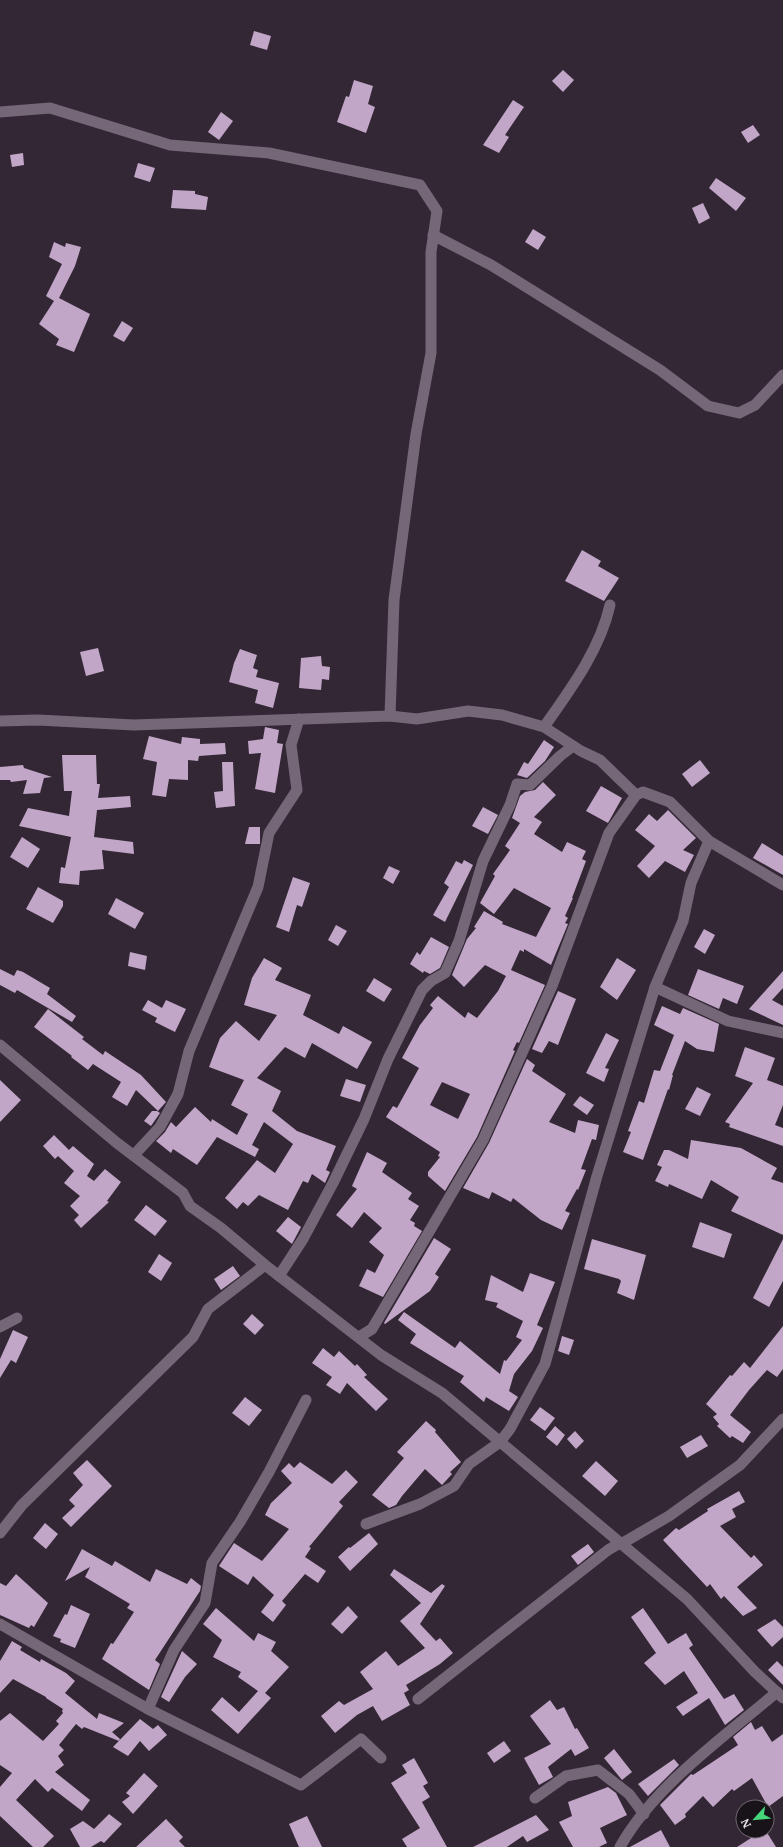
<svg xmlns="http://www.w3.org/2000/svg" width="783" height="1847" font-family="'Noto Serif',serif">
	<rect width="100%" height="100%" fill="#332735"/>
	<g fill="#c1a6c7" fill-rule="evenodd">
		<polygon points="254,31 271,36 267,50 250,45"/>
		<polygon points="563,70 574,80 563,92 552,81"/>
		<polygon points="354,80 373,86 368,104 375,107 366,133 337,122 346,96 349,97"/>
		<polygon points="513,100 524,107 505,135 509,137 499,153 483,145"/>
		<polygon points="221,112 233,121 219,140 208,132"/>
		<polygon points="753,125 760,135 748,143 741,132"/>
		<polygon points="23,153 24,165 12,167 10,155"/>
		<polygon points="138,163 155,168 150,182 134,177"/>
		<polygon points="716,178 746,198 736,211 709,188"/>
		<polygon points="173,190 195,191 195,194 208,197 206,210 171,208"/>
		<polygon points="703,203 710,218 699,224 692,208"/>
		<polygon points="533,229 546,237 538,250 525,242"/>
		<polygon points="54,242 65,247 66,243 81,247 75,266 59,298 90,314 74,352 56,345 59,339 39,324 54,301 46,296 62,264 49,257"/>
		<polygon points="122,321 133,328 124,342 113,336"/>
		<polygon points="582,550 601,561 598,566 619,578 604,601 565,581"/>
		<polygon points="98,648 104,671 86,676 80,652"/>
		<polygon points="240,649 257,655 253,668 258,670 256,677 279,683 273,708 255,703 258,690 229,682 234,663"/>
		<polygon points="321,656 322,666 330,667 329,680 322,679 321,690 299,688 301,658"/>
		<polygon points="265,727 279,730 277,743 283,744 275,793 255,789 261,753 249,754 248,741 263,739"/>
		<polygon points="149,736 181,744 182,737 200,739 200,744 225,743 226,754 199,756 198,761 188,760 188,780 169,779 166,797 152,795 157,762 143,759"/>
		<polygon points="544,740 554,747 545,761 527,778 517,775 524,762 528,764"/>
		<polygon points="62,755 96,755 97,784 100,784 98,798 130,796 131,807 97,810 94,837 133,842 134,854 102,850 104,869 80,871 79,885 59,883 61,867 65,868 71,837 19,826 28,808 69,816 72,791 64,791"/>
		<polygon points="700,760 710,773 692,787 682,774"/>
		<polygon points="222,762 233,762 235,806 216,808 214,792 223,791"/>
		<polygon points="23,765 24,768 52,777 44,778 40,793 23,794 27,780 11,782 10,780 0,780 0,767"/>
		<path d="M543 782 556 795 534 817 542 822 534 834 562 852 567 842 586 851 582 859 586 861 572 898H573L565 916 568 918 565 923 568 924 551 965 524 949V952L520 950 511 970 545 985 519 1043 517 1042 513 1050 515 1051 477 1137 445 1191 428 1176V1172L440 1157 438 1156 440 1152 386 1117 393 1106 397 1108 419 1068 402 1058 420 1025 433 1008 430 1005 438 996 465 1018 468 1012 477 1018 498 991 506 976 485 965 464 987 452 975 467 939 476 928 474 927 484 911 503 922 502 924 536 937 551 908 514 888 494 914 480 903 495 876 493 874 510 850 505 846 520 823 512 818 520 796 525 792 535 790ZM442 1082 470 1094 458 1119 430 1105Z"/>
		<polygon points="601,786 622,798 608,823 586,811"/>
		<polygon points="483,807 498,815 488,834 472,826"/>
		<polygon points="668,810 696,838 683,850 694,855 685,872 665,861 649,878 637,866 655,846 635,830 649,814 657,821"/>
		<polygon points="249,827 260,827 260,844 245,844"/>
		<polygon points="22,837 40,849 28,868 10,857"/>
		<polygon points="762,843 783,856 783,875 753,858"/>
		<polygon points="464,860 473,865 445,922 433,915 449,887 444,883 456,861 462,864"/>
		<polygon points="389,866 400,871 393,884 383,878"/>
		<polygon points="293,877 310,883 302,907 297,905 289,932 276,927"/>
		<polygon points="38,887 63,901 63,906 53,923 26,909"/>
		<polygon points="116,898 144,913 135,929 108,914"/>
		<polygon points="336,925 347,931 338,946 328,940"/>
		<polygon points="704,929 715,935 705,954 694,947"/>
		<polygon points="431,937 449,947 440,968 430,974 424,971 423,973 410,964 417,952 420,955"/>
		<polygon points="130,952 147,956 145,970 128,966"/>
		<polygon points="264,958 282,968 275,980 311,995 303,1015 339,1034 343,1026 372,1042 357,1069 312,1043 305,1058 285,1047 257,1078 281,1091 272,1111 297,1131 336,1146 326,1170 330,1172 325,1183 312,1174 308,1183 303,1181 288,1210 259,1195 248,1206 243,1202 237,1209 225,1198 257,1160 275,1173 293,1144 264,1122 252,1145 259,1149 255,1157 217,1137 197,1165 173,1149 171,1153 156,1141 165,1132 171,1122 176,1127 195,1107 211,1122 212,1119 237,1135 248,1114 231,1105 244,1080 209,1067 220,1038 236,1021 259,1041 277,1015 244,1005 252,978"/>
		<polygon points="617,958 636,970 617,1000 600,987"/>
		<polygon points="0,969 14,976 17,970 23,972 50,988 47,994 76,1016 72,1022 17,990 15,993 0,985"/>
		<polygon points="698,969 744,986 737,1004 723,998 719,1009 688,995"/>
		<polygon points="783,971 783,988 772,1000 783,1006 783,1025 749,1009"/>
		<polygon points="374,978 392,989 384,1002 366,991"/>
		<polygon points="558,991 576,999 558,1045 549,1041 542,1053 532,1049"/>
		<polygon points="148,1000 162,1008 166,1000 186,1009 175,1032 155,1022 157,1018 142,1010"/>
		<polygon points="662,1006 680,1014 683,1008 719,1024 714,1052 697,1049 685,1041 672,1075 673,1075 669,1090 668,1089 643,1160 623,1152 631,1132 628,1131 639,1101 644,1103 654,1070 660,1071 674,1035 654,1025"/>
		<polygon points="48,1009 84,1037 82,1039 103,1055 105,1051 141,1075 166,1102 158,1111 136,1090 127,1106 112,1097 121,1082 93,1064 88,1070 71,1057 72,1056 34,1027"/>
		<polygon points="606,1033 619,1040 605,1068 609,1069 604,1082 586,1073"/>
		<polygon points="745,1047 775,1058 767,1080 783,1086 783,1105 775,1125 783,1128 783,1146 729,1127 730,1124 725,1122 753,1083 735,1076"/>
		<polygon points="527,1059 535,1065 532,1071 566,1094 549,1122 575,1133 578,1120 599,1125 596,1140 592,1139 581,1169 586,1170 578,1190 577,1189 565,1211 570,1213 562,1230 541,1220 513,1198 511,1202 492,1192 489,1199 463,1188 489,1143"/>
		<polygon points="346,1079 366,1085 360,1102 340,1096"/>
		<polygon points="0,1080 21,1100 0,1122"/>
		<polygon points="697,1087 711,1094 700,1116 685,1109"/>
		<polygon points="580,1096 594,1105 587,1115 573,1105"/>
		<polygon points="152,1111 157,1111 160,1113 151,1126 144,1121"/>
		<polygon points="54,1135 69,1150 73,1146 94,1164 87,1176 94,1181 105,1169 121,1182 107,1201 109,1202 81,1228 74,1220 79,1215 70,1206 80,1196 64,1183 74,1171 58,1156 55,1159 43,1146"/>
		<polygon points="691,1140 741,1148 777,1168 771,1179 783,1183 783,1235 731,1211 739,1197 711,1180 702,1199 669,1184 668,1187 655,1181 662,1167 657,1165 664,1150 669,1150 688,1159"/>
		<polygon points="367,1152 387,1163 382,1172 412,1193 408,1199 419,1206 410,1220 415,1223 414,1226 422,1231 383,1297 359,1286 367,1269 375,1273 384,1255 369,1242 382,1228 364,1212 352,1228 336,1215 357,1189 352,1186"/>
		<polygon points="146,1205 167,1221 155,1236 134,1220"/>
		<polygon points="288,1217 301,1227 292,1244 276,1231"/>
		<polygon points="700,1222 732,1234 724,1258 692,1247"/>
		<polygon points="434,1238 451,1249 435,1274 439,1277 430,1291 385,1324 384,1323"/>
		<polygon points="592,1239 646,1255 634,1300 617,1293 621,1281 619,1279 584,1269"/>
		<polygon points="783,1239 783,1281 769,1307 753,1298"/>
		<polygon points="159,1254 172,1263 161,1281 148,1272"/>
		<polygon points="233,1266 240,1276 221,1290 214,1279"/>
		<polygon points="530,1273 555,1282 537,1325 543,1328 532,1351 514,1374 509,1391 518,1397 509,1411 486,1397 484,1402 460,1382 464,1376 410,1343 416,1334 398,1320 404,1312 455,1348 460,1341 500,1374 504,1360 506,1361 522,1340 516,1337 523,1321 496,1307 498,1303 485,1300 491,1275 523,1292"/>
		<polygon points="252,1314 264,1325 255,1335 243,1324"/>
		<polygon points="783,1326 783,1369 777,1377 767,1370 749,1390 730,1415 751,1432 743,1443 732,1436 730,1438 717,1426 719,1424 713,1417 717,1414 706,1404 730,1375 732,1376 744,1362 750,1368"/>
		<polygon points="13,1330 28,1337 16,1363 11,1360 0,1378 0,1359"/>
		<polygon points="562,1336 574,1340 569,1355 558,1351"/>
		<polygon points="323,1348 334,1357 339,1351 355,1366 357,1364 367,1375 364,1377 388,1399 376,1411 347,1383 340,1394 326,1385 332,1377 312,1363"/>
		<polygon points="245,1397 262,1410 249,1426 232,1413"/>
		<polygon points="540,1407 555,1418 545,1431 530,1420"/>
		<polygon points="426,1421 436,1430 435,1432 461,1462 450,1472 452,1474 442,1485 425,1469 402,1496 396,1505 389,1508 372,1495 404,1458 397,1452"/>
		<polygon points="555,1426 565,1435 557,1446 546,1437"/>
		<polygon points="575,1431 584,1441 576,1449 567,1439"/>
		<polygon points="701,1435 708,1446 687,1458 680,1447"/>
		<polygon points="87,1460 112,1486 71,1527 62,1518 75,1506 69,1500 83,1485 73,1473"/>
		<polygon points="596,1461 618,1481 605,1496 582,1476"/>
		<polygon points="300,1462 332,1484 346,1470 358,1482 339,1502 343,1506 309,1547 311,1548 305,1557 326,1571 318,1583 305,1574 282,1601 286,1605 273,1622 261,1612 274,1595 253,1576 248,1585 219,1566 234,1543 262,1561 289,1529 265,1515 271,1503 292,1483 281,1471 289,1463 294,1468"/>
		<polygon points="739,1491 745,1502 732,1509 736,1517 720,1526 751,1558 754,1555 763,1565 737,1587 757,1608 743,1616 724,1596 721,1599 710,1584 707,1587 663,1540 676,1528 679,1530 708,1511 707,1509"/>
		<polygon points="45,1523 58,1534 46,1549 33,1538"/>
		<polygon points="369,1533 378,1544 350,1571 338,1557 349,1547 350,1548"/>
		<polygon points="588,1544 594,1552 578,1565 571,1556"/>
		<polygon points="82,1549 112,1566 115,1561 150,1582 156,1569 187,1584 191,1578 201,1586 200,1591 155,1660 160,1664 149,1690 102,1659 111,1643 113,1644 134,1612 127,1608 130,1604 85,1577 90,1567 65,1581"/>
		<polygon points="394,1569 431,1593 442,1584 445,1586 420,1624 436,1641 440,1638 453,1653 440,1664 406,1685 409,1690 404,1693 410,1705 382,1721 373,1706 357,1715 335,1733 321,1716 339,1701 344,1705 373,1689 360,1672 386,1651 398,1666 425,1648 400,1621 421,1603 390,1575"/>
		<polygon points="16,1574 48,1603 34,1627 31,1625 29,1628 0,1615 0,1583 6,1586"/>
		<polygon points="71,1605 90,1614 75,1648 60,1642 61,1639 53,1636 65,1614 67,1615"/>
		<polygon points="348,1606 358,1617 342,1634 331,1624"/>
		<polygon points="216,1608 254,1641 258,1633 276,1642 271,1651 289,1667 265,1693 271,1698 238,1734 211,1710 222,1697 239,1712 258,1691 238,1677 241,1672 213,1657 222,1640 203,1624"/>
		<polygon points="643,1608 668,1644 686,1633 693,1645 689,1648 724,1699 734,1694 744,1710 725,1725 709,1698 683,1716 676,1707 698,1693 684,1671 665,1685 644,1663 656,1653 631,1617"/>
		<polygon points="775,1619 783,1627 783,1637 772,1647 757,1630"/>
		<polygon points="12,1641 22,1647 20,1650 40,1662 41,1659 66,1673 75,1681 65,1693 97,1719 99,1713 124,1723 112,1732 120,1739 119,1741 84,1727 82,1729 76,1724 59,1745 64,1750 58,1756 64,1765 55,1772 90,1800 82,1811 52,1788 48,1792 35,1779 16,1800 54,1836 43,1847 33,1847 0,1816 0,1787 12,1773 0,1765 0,1721 10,1713 43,1741 59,1724 56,1721 63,1713 62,1711 63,1709 46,1698 46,1697 13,1679 0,1693 0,1661"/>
		<polygon points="182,1651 197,1664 185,1677 169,1702 161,1697"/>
		<polygon points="777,1661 783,1667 783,1685 768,1670"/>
		<polygon points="550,1700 557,1710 564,1707 575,1729 577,1728 589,1748 575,1756 571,1749 548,1767 553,1777 539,1785 524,1758 551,1744 530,1716"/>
		<polygon points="140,1719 153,1729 158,1725 167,1735 149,1751 140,1741 128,1756 113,1747"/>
		<polygon points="751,1722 755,1730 762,1726 772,1742 783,1734 783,1796 768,1807 752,1778 734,1791 732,1789 713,1807 703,1796 685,1814 686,1817 675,1825 660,1805 691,1774 693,1775 738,1745 733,1737"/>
		<polygon points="504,1741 511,1751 494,1763 487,1753"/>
		<polygon points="614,1749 632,1772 622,1780 604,1758"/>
		<polygon points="414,1758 428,1783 423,1786 430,1797 422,1802 447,1847 407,1847 402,1839 420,1828 391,1783 407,1773 402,1765"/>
		<polygon points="674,1759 679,1765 648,1796 638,1784"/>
		<polygon points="144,1773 158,1786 133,1814 122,1802 130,1796 126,1793"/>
		<polygon points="608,1787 616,1793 627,1815 600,1828 607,1843 599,1847 573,1847 559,1822 572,1816 568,1802"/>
		<polygon points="109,1814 122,1824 104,1843 101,1841 91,1847 80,1847 70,1829 83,1821 94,1829"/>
		<polygon points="536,1815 549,1830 527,1842 523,1836 507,1847 473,1847"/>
		<polygon points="307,1816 322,1847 299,1847 289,1824"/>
		<polygon points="166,1819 183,1837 179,1841 185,1847 136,1847"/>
		<polygon points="661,1830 670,1847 630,1847"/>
		<polygon points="762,1831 766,1831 776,1847 737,1847"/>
	</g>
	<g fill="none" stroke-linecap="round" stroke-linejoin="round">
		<g stroke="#766778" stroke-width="11">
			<polyline points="0,112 50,108 170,145 269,153 420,185 437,211 431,252 431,353 416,434 394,600 390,716"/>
			<polyline points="433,235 491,265 660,370 708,406 739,413 755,405 783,375"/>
			<polyline points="0,721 38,720 134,725 390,716 417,719 468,711 502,715 544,727 581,751 600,760 636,795"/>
			<path d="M544 727C570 690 600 650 610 605"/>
			<polyline points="655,987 728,1021 783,1033"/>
			<polyline points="0,1045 117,1143 183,1193 190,1206 221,1228 265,1265"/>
			<polyline points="134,1155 160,1127 178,1094 189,1051 258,887 269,833 297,790 291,745 299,719"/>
			<polyline points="279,1276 303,1239 333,1183 364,1119 388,1059 422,990 431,981 445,973 459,941 483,861 510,805 517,784 530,785 560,756 573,746"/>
			<polyline points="0,1327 17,1318"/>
			<polyline points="359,1337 372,1329 483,1140 552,986 609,833 636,795 643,792 670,802 709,841 783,885"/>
			<polyline points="366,1524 420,1504 454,1486 469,1464 500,1442 510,1429 545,1364 597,1176 655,987 683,921 691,883 709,841"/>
			<polyline points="0,1533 22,1505 193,1337 208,1309 265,1265 381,1355 442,1393 687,1599 755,1672 783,1698"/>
			<polyline points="621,1544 669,1516 740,1465 783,1419"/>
			<polyline points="0,1624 148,1709 301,1785 361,1739 381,1758"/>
			<polyline points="418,1699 608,1550 620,1543"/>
			<polyline points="148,1709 174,1650 205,1603 212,1563 240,1522 269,1472 306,1400"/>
			<polyline points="535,1798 566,1776 598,1770 629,1794 644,1814"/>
			<path d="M620 1847C653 1787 725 1736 777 1692"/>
		</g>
	</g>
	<g transform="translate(755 1819) rotate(243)"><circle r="19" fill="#181219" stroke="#6e676f"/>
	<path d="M0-3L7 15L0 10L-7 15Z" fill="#45d77a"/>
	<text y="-6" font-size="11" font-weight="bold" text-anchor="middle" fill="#eee6ef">N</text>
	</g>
</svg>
